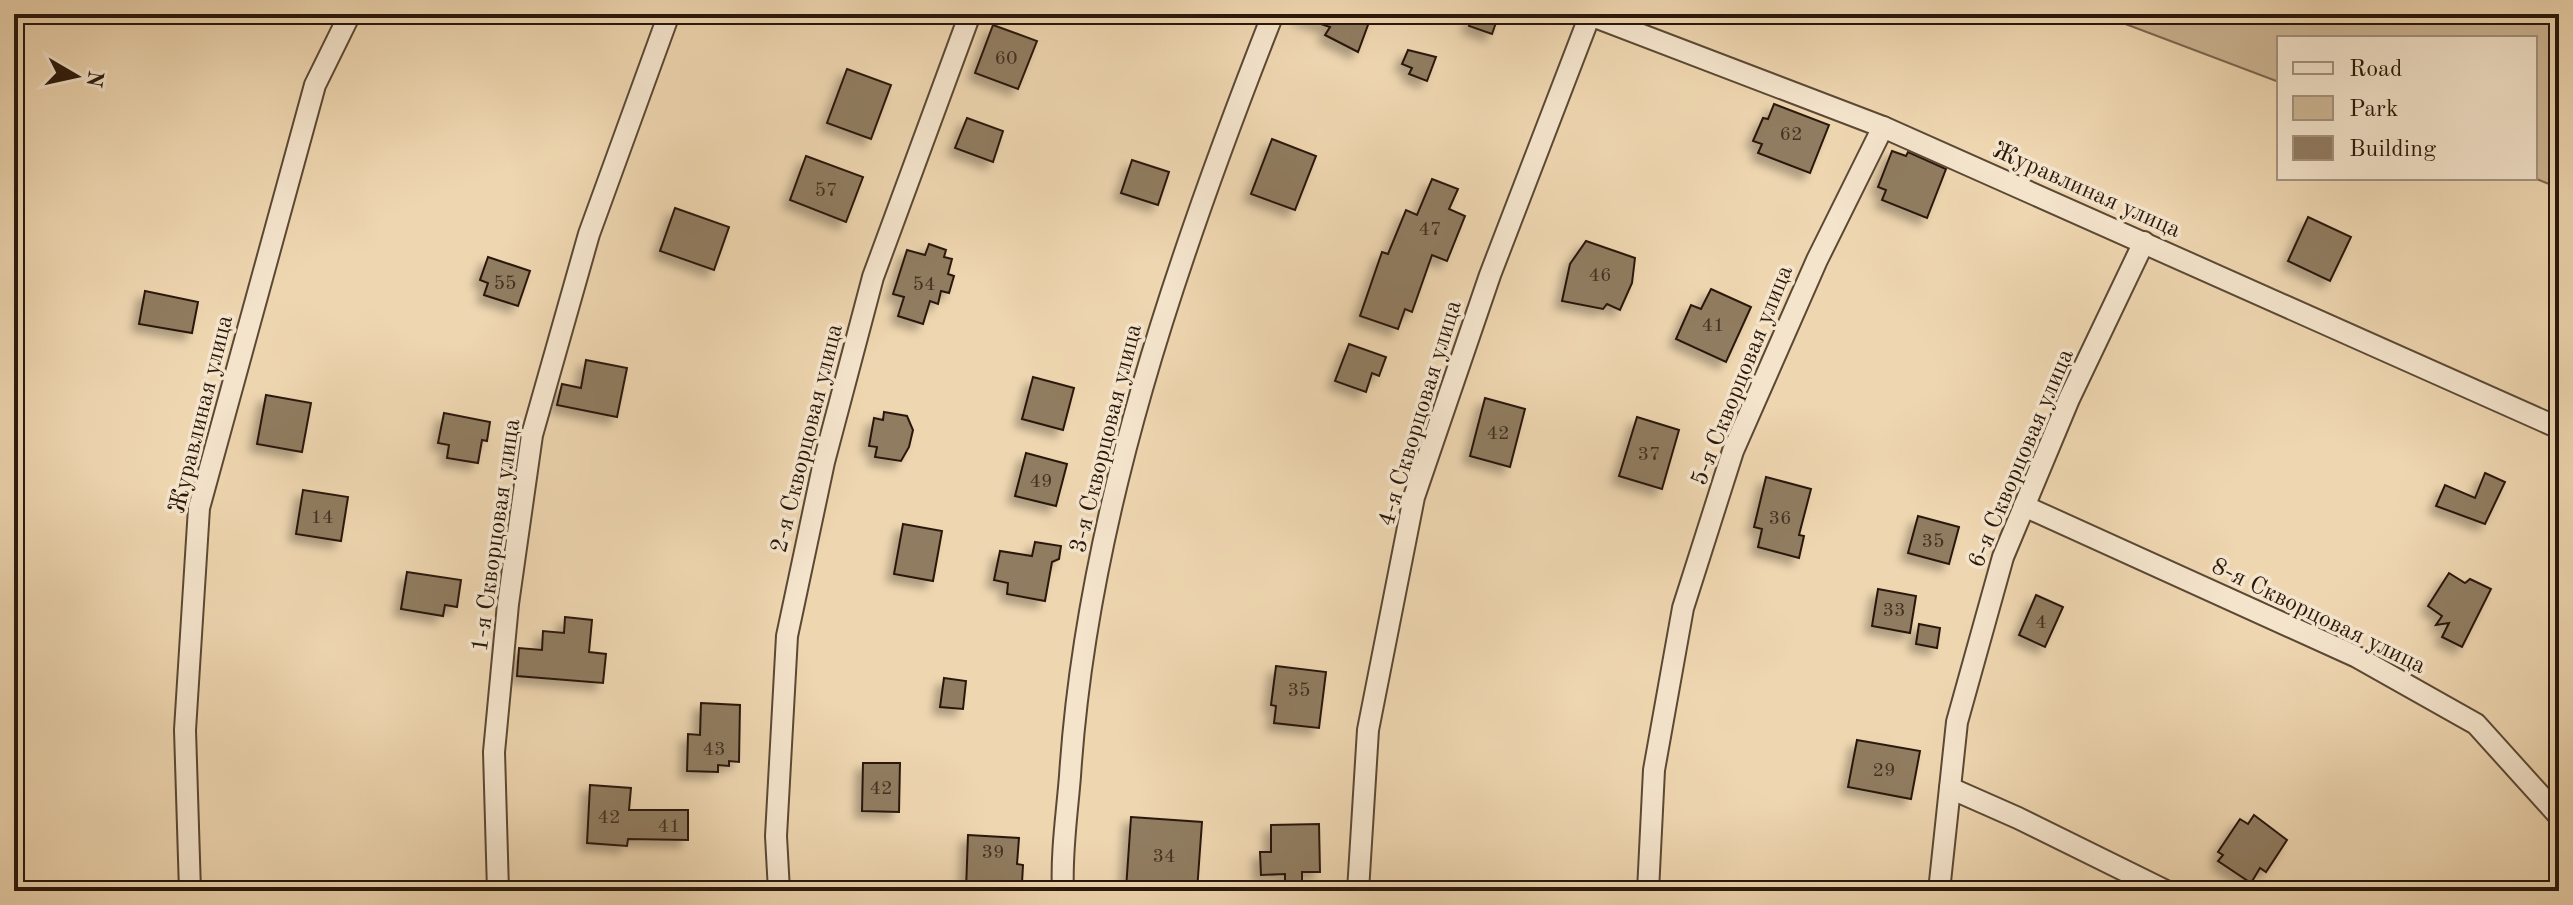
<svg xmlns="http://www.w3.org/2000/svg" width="2573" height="905" font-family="'Old Standard TT',serif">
	<defs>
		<filter id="shadow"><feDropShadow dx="-7" dy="7" stdDeviation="4" flood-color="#0004"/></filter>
	</defs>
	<rect width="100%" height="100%" fill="#eed6b0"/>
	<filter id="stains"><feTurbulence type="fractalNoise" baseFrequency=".0025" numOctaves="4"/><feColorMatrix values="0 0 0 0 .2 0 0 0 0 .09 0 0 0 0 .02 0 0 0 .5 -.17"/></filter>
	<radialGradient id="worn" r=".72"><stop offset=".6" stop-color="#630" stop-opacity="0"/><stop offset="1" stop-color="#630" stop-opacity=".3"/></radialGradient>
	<polygon fill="#cdb694" stroke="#7c6750" stroke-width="2" points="2099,14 2559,14 2559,188 2534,178 2535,38 2279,38 2279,82"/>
	<g fill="#907b61" stroke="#2a180b" stroke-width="2" filter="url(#shadow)">
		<polygon points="1301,14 1372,14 1358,52 1325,35 1330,27 1300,17"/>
		<polygon points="1473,14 1499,14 1492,34 1469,26"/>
		<polygon points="993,25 1037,41 1018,89 975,73"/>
		<polygon points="1408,50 1436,57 1427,81 1409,74 1412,68 1402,64"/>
		<polygon points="847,69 891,85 871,139 827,123"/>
		<polygon points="1774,104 1829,125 1810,173 1758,153 1762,144 1753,141 1763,118 1768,119"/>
		<polygon points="967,118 1003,131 993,162 955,148"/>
		<polygon points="1272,139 1316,156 1295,210 1251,194"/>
		<polygon points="1892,151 1906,156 1908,152 1946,169 1927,218 1882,200 1886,190 1878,187"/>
		<polygon points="806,156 863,177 846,222 790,200"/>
		<polygon points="1132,160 1169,172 1158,205 1121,193"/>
		<polygon points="1432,179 1458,189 1449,209 1465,216 1447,261 1432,255 1412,312 1405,309 1398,329 1360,316 1382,252 1388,254 1406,210 1417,215"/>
		<polygon points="675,208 729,227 714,270 660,251"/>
		<polygon points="2308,217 2351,237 2330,281 2288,261"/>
		<polygon points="1586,241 1635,258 1632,283 1620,310 1607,304 1603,309 1562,301 1570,264"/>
		<polygon points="929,244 946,250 944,257 952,259 948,274 954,276 949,293 941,291 938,304 930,301 923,324 898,316 904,297 893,294 907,250 925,255"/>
		<polygon points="488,257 530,271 518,306 484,295 488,283 480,280"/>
		<polygon points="1711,289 1751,307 1726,362 1676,339 1691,305 1701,309"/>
		<polygon points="145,291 198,302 192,333 139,324"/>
		<polygon points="1349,344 1386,357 1379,376 1372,373 1366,392 1335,381"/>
		<polygon points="586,360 627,368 617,417 557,405 562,384 581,388"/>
		<polygon points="1033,377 1074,388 1063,430 1022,419"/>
		<polygon points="266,395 311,403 302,452 257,444"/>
		<polygon points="1485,398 1525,409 1510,467 1470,456"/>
		<polygon points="884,412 907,416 913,430 909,447 901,461 875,457 877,447 869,446 874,418 883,420"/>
		<polygon points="444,413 490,422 487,441 482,440 478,463 447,458 449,445 438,443"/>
		<polygon points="1637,417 1679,430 1662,489 1619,476"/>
		<polygon points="1026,453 1067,464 1056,506 1015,496"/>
		<polygon points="2485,473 2505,482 2485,524 2436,506 2445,485 2475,498"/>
		<polygon points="1766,477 1811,489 1799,535 1804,536 1799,558 1758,547 1762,529 1754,527"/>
		<polygon points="303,490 348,497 341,541 296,534"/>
		<polygon points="1918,516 1959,527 1949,564 1908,553"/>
		<polygon points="903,524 942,531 933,581 894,574"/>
		<polygon points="1035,542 1061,546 1059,559 1052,562 1045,601 1007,594 1008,583 994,580 1000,551 1032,556"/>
		<polygon points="407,572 461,580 457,607 445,605 443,616 401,609"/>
		<polygon points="2449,573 2465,583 2470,579 2491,589 2462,647 2442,637 2449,623 2436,625 2442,616 2428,606"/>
		<polygon points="1878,589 1916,596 1910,633 1872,626"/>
		<polygon points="2036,595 2063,607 2045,647 2019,635"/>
		<polygon points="565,617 592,620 589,652 606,654 603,683 517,676 519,648 542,650 543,631 564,633"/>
		<polygon points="1919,624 1940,628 1937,648 1916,644"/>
		<polygon points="1276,666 1326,672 1319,728 1274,723 1276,706 1271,705"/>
		<polygon points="944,678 966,681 963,709 940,707"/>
		<polygon points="701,703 740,705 739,762 729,761 729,766 718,765 718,772 687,771 688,734 700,735"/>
		<polygon points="1857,740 1920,751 1911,799 1848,787"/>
		<polygon points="863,763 900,763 899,812 862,811"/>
		<polygon points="590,785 631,788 629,810 688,810 688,840 628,839 627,846 587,843"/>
		<polygon points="2254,815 2287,840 2266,872 2260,868 2251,883 2218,861 2223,855 2218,852 2240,819 2248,824"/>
		<polygon points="1131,817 1202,822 1197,891 1126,889"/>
		<polygon points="1319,824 1320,872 1302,872 1302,886 1285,886 1285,874 1261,875 1260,852 1271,852 1271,825"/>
		<polygon points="968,835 1019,838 1017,864 1023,865 1022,883 1016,883 1015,891 966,890"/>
	</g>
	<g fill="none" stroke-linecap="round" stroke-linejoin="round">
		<g stroke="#5b4834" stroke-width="24">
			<g id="minor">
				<polyline points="1587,14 1883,127 2559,428"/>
				<polyline points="2024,506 2357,657 2476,724 2559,816"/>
				<polyline points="1950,788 2018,818 2166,891"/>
				<polyline points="190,891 185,730 199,508 315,85 350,14"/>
				<polyline points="498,891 494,752 508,604 532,435 589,234 669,14"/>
				<polyline points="779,891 776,836 787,636 824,462 873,277 970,14"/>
				<path d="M1063 891C1061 853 1067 814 1070 776 1087 516 1178 255 1273 14"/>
				<polyline points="1358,891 1368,730 1414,497 1490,275 1590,15"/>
				<polyline points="1648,891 1654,770 1683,608 1733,451 1817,260 1883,127"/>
				<polyline points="1939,891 1957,722 2003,557 2069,399 2144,242"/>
			</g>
		</g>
		<use href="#minor" stroke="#f4e4cc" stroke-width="20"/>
	</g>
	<g text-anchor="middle" stroke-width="7" stroke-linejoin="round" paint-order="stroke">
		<g font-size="20" fill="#443120">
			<text x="1006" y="64">60</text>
			<text x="1791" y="140">62</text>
			<text x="826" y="196">57</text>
			<text x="1430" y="235">47</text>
			<text x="1600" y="281">46</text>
			<text x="505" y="289">55</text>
			<text x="924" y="290">54</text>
			<text x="1713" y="331">41</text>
			<text x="1498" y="439">42</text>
			<text x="1649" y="460">37</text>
			<text x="1041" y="487">49</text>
			<text x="322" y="523">14</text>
			<text x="1780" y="524">36</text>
			<text x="1933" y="547">35</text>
			<text x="1894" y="616">33</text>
			<text x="2041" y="628">4</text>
			<text x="1299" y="696">35</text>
			<text x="714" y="755">43</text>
			<text x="1884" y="776">29</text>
			<text x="881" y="794">42</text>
			<text x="609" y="823">42</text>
			<text x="669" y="832">41</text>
			<text x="993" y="858">39</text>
			<text x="1164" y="862">34</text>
		</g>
		<g font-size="24" fill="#2a180b" stroke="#f4e4cc">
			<text transform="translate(2087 189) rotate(24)" y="8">Журавлиная улица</text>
			<text transform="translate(1741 375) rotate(-68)" y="8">5-я Скворцовая улица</text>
			<text transform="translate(1419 413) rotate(-73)" y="8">4-я Скворцовая улица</text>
			<text transform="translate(200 414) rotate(-76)" y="8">Журавлиная улица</text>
			<text transform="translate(806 438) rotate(-76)" y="8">2-я Скворцовая улица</text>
			<text transform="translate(1105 438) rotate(-76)" y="8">3-я Скворцовая улица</text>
			<text transform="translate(2020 458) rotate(-67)" y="8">6-я Скворцовая улица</text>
			<text transform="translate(495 535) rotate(-82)" y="8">1-я Скворцовая улица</text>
			<text transform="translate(2319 615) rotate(26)" y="8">8-я Скворцовая улица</text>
		</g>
	</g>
	<rect width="2573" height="905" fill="none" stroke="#eed6b0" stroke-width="48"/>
	<rect x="16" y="16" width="2541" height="873" fill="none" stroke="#2a180b" stroke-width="4"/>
	<rect x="24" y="24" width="2525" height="857" fill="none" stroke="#2a180b" stroke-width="2"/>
	<rect x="2277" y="36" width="260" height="144" fill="#f4e4cc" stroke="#a3927f" stroke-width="2"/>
	<rect x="2293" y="62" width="40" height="12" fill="#f4e4cc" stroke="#a3927f" stroke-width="2"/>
	<text x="2349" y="76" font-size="24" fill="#2a180b">Road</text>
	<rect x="2293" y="96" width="40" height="24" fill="#cdb694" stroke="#a3927f" stroke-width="2"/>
	<text x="2349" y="116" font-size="24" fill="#2a180b">Park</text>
	<rect x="2293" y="136" width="40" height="24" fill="#907b61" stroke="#a3927f" stroke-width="2"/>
	<text x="2349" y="156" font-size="24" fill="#2a180b">Building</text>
	<g transform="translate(76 76) rotate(99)" stroke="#f4e4cc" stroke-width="6" paint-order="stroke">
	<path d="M0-6L14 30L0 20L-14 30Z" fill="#2a180b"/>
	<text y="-12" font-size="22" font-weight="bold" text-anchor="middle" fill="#2a180b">N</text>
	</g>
	<rect width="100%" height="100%" filter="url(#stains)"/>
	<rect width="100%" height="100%" fill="url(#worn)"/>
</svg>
